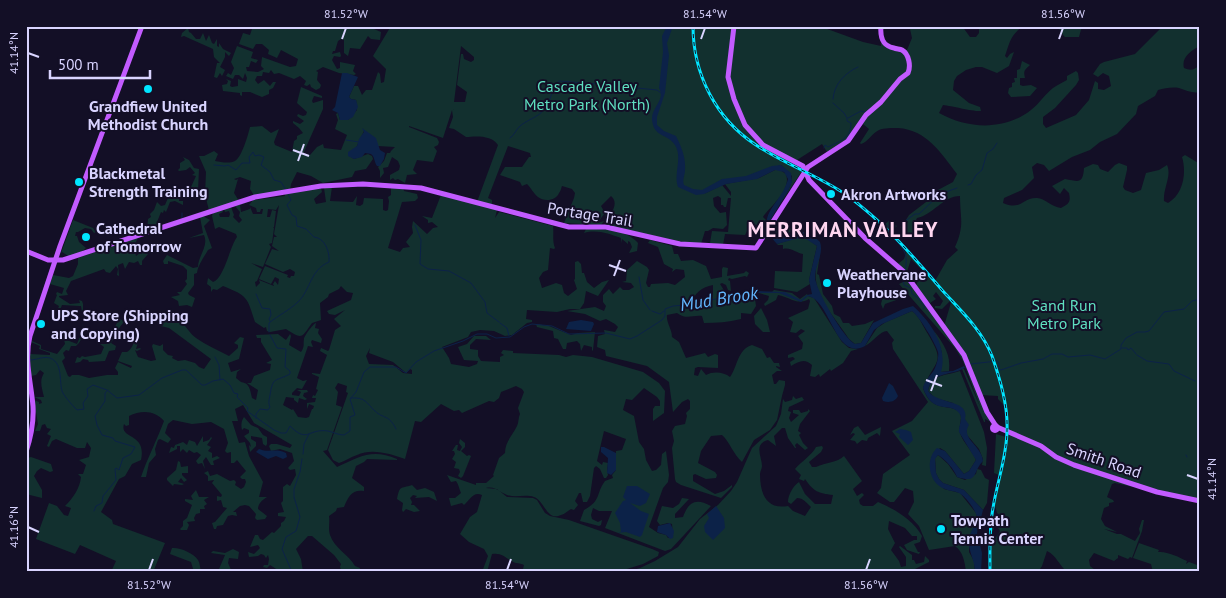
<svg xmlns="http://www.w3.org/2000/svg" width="1226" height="598" font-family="'PT Sans',sans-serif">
	<rect width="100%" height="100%" fill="#130f26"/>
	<g fill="#12302f" fill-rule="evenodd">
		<polygon points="253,26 256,28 259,26 380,26 379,28 374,27 374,29 381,32 380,40 371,39 368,36 360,49 350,48 348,56 344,53 344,40 341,39 338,41 335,51 333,51 332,54 340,52 341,56 340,57 334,56 332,60 337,69 340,68 340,62 355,65 353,71 356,74 354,75 339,73 323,67 316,71 318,72 317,80 321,85 320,88 316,90 311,87 310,84 307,86 304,85 306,81 300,76 294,79 279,73 274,74 271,70 269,73 263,72 262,76 257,76 255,80 258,84 264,80 270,86 273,82 276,82 273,88 269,90 269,94 262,97 250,92 242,92 242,96 240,95 240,93 223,91 222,85 227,84 228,81 226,79 231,81 230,86 232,87 238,86 238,79 246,82 247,78 245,73 243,79 239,75 235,75 233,79 226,76 228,73 231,75 234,68 231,62 237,46 253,52 251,58 258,60 256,63 251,61 249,67 246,67 247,71 258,72 264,69 261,66 262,57 290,67 296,66 298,59 281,50 277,58 268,54 269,50 262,44 256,44 253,49 239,44 243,33 250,35"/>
		<path d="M391 26H819L863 42 881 46V41L885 47 905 50H907L912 38 910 29 912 26H962L970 37H976L979 33V26H1024C1011 33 1009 44 1005 56L1007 58 1010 54 1014 52 1009 66 997 73 982 67H976L966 70 957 76 954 81 953 90 969 103 980 107 981 111C975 112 952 106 943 105L939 113C968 129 1004 131 1031 110 1039 104 1045 94 1053 88 1057 85 1062 83 1067 80V76L1076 71 1078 73 1079 80 1076 85 1055 108 1043 117V124L1046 128 1076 115 1089 100 1095 81 1098 83V89L1104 90 1111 86 1109 76 1103 73 1098 77 1093 74 1100 64 1104 62 1135 54 1163 26H1200V46C1191 50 1181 58 1184 68 1191 71 1194 70 1200 65V92C1193 94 1186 90 1179 88 1172 87 1165 88 1158 90L1155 96 1138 106 1136 114 1117 134 1100 142 1090 150 1072 157 1049 171 1044 165 1037 163 1032 167 1034 178 1022 190 1004 198 1003 203C1021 211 1022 198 1036 198 1044 197 1051 207 1061 208 1069 204 1071 202 1069 193L1064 188 1060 194 1052 186 1065 179C1078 181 1083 185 1084 168L1093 164 1098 165 1100 169 1108 172 1115 165 1119 163 1127 166V170L1123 187 1125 190 1133 193 1141 190 1146 173 1159 170 1167 165C1172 176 1163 188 1164 201L1168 203C1183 195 1187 173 1182 157L1185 155 1200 164V499L1166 493 1071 462 1007 429 1006 407 998 399V396L981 395 965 359 991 422 985 419V422H984L962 369H964L981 409 963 361 955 348 899 284 905 281 906 278 945 328V323L952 299 935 281 947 260 958 250 955 247C965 225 960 218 960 196 943 196 933 215 917 218L916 220 922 227 910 237 900 227 908 222 906 220 909 215 930 199 936 191 953 182 957 174C941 153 927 130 898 128 892 128 884 128 879 130 872 133 868 142 861 144L860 143 869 129 863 124 847 139 827 152 822 144 797 160 788 163 802 169V171L780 204C784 195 792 188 792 176L781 165 752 177 726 181 704 194 722 185 731 196V192L725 184 759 178 775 170H780L786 174C792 191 769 207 763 217L766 220 761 227 751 223 745 235 725 234 723 245 710 243 712 231 728 232 731 198H728L726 207H724L723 205H721V198L718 196 713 198 714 206 720 213 726 212 727 225 723 229 713 228 708 231H705L701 244 687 243 605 225V214L613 210C615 205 616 200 611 196L601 206 605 213 598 222V223L604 221 601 225 564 223 574 198 575 193 572 189 562 186C561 188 561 191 559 193 556 201 544 202 538 197 534 194 531 188 527 184L522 186 520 182 500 175 505 167H522L529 157H531L530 153 508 146 488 198 492 200V206L477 202 498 145C492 135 476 136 466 137L454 129 449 128 453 117 452 110 443 138 409 126V127L437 138 439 142 438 145 434 147 437 151 433 162 417 160 413 170 417 174 407 175 405 183 398 179 395 180 393 178 390 180V175L399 170 400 166 398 161 392 157 388 167 383 168 384 173 380 178V171L378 167 384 161 387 153H390L391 151 395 147 378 146 364 131 356 148 348 155 354 159 368 154 372 156 373 159 366 169 355 171 352 177 323 183 311 176 297 172 291 184 290 191 255 197 250 189 251 181 240 177 234 179 236 180 238 179 234 193 239 201 209 210 205 195 206 172 199 156H204L214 151 218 154 215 161C221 162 229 164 235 161 242 157 248 135 250 127L262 126 271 133 279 129 274 142 275 145 292 152 294 141 297 139V136L303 133 299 128 293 123V121L300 124 304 121 297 116 298 114 303 116 306 115 307 112 297 103 301 87 322 96V98L314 96 312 101 313 103 323 100V109L303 154 310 155 317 147 323 144 324 148 341 150 347 135 335 129 338 120 336 114 338 113 340 120H348L357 110 356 100 351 99 349 97 354 86H358L362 95 366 90H372L378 72 380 74 381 83 384 82 386 69 373 56ZM461 46 474 57V60L471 62 464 59 463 54H461L457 85 467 92 465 102H454L453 110Z"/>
		<path d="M1052 26H1082L1079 37H1065C1059 31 1064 30 1052 26Z"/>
		<polygon points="188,28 189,32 191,33 196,39 200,39 203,33 206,41 209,35 212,43 214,44 217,39 217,46 219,47 219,43 223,49 231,53 229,56 225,52 225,57 220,67 225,70 222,76 220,73 217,78 214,77 217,63 220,63 214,57 213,49 184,36 181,37 182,33"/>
		<path d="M1022 61 1030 65C1025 70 1023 70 1025 78H1020V85L1023 86 1031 85 1037 88 1030 96 1011 97 1008 93 1009 88 1012 87V83L1015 82 1014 78H1017V70L1020 69Z"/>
		<polygon points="183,157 189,160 194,168 199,169 198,191 191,187 196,176 192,175 195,173 190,167 186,170 179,171 178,170 180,168 180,163 185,160"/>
		<path d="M332 187 330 201 353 202 357 196 356 205 360 206 363 204 364 198 383 199V210L386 211 388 210 389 201 388 197 391 195V187L403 188 404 191 417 194 418 198 415 201 402 202 388 248 400 252 403 248 410 247 406 242 413 233 412 227 413 221 427 234 433 228 438 227 432 222 428 223V220L422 216 432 218 441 195 497 210 495 218 499 212 553 226C554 234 552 241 555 248L554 249 550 248 548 270 543 272 539 278 542 288 556 283 562 285 564 293 568 296 577 289 574 280 575 279V262L578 261 581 264 582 273H584L587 282 594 288 602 282 609 280 598 296 586 291 584 303 580 309H570L557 312 527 310 526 319 532 320V322L527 323 512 335 505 336 494 331 480 330 471 332 468 337 442 347 449 358 451 364 469 367 477 364 478 361 464 360 458 347 467 344 474 336H486L491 340 476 339 470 345V349L478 350V356L481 361 500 362V357L504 355 501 353 503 350 513 351V353L559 355 566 357 573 355 592 357 643 372 659 383 665 391 664 413 653 421V409L655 406H660V401L657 397 644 388 632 400 626 399 623 410 634 416 639 442 644 449 646 460 652 471 656 470 661 465 662 454 666 451 669 475 668 482 663 488 649 527 658 533 666 535 668 538 673 537 672 524 668 523 660 525 657 521 662 506 673 508 679 504 682 498 689 499 675 514V518L683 517C689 501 696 498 711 506L671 549 665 551 605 528 612 511H599L593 508 591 515 592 519 598 522 602 520 601 525 599 526 580 521 584 510C602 500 595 495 605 481L613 478 612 475 616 470V451L622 450 626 439 604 431 597 461 602 465 603 462 608 463 607 470 608 475 606 478H604L600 469 596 466 594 468 590 496 587 502H583L581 493H579L575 501 578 505 574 510 571 509C567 511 565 514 561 515 547 522 544 500 534 497 525 494 516 498 507 495 499 492 496 486 486 488L497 489 507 497 533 498 537 500 545 513 550 516 569 520 652 549 659 552 658 556 643 564 617 572H515L518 569H523L524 565C522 564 519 563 516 563 507 560 503 552 492 554L487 572H482L488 556 484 549 469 542 460 534 470 517 477 512 482 495C473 491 470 500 464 505L462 503 451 506 449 498H455L461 493C459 489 459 485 456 481L451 482 447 475 476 485V483H486L494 476 493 475 499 458 505 453C505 442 512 436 517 426 519 422 518 418 520 414L518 408 524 392 522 389 516 386 501 392 499 398 494 402 489 401 462 413 459 410 454 411 441 404 421 422 415 421 405 459C391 454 372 448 357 455 351 457 345 461 339 463L333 460 328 450 348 393 346 392 347 386 338 383 335 388 338 392 336 405 342 407 327 450 323 451 337 467C359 457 372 448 397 459V460L367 459 364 462 356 466 352 478 364 487V491C352 489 348 497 344 507L337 508 336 511 329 516C330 522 328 529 330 535 334 548 349 555 355 566L360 568 359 572H342L340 567 341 564 334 555 312 536H308L296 549 301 559 303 572H281L270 565 267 568 263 567 264 565H268L269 559 268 555 266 558 264 555 261 554 258 556 249 557 248 552 254 554 260 548 258 545 250 547 255 535H258L260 539 263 540 272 532 274 533 281 526V523L284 521 286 517 278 516V513L284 512 281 503 283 501V487L287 484 290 486 296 475 295 469 290 470 288 468 294 461 292 453 280 449 271 451 269 446 271 444H277L290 448 292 445 254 423 243 405 235 409 238 421H232L239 443 245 442 249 456 263 482 259 497H267C262 500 258 504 258 509L267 516 265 519 257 520 255 518 256 514 249 506 245 505 240 506 233 512H236L237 516 232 515 228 516 223 525 217 526 216 529H214L212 523 215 522 227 508 223 507 221 500 217 501V496L221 497 222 495 212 483 214 480 208 481V476L204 473 208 471 210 476 217 474 230 481 234 480 236 482 235 485 241 489 244 487 246 482 245 479H242L240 477 246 471 237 460 234 463H231V452L227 453 225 451 228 443 224 429 211 422 192 424 173 420 168 424 165 433 171 439 168 443 160 439 158 440 155 449 156 455 149 463 146 477H141C147 459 157 440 164 421 155 410 141 410 129 416V425L126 426 124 424C119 440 147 432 141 460L132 464 125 476 119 479 101 512 112 520 113 524 165 543 153 572H111L116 561 80 545 75 554 36 539 49 503 57 506 64 515 68 516 71 508 65 506C73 498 80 488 81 477L78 474H83L86 465 79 460 89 457 91 448 87 442 85 448H77L56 439 52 441 49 447 47 446 51 436 47 434 51 429 47 428 45 424 42 425 40 431H35L38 424 34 400 39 402V404L42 403 41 400 34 397H44C42 388 39 381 44 373L40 370 36 375 31 376 30 354 50 355V353L39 349 40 346 31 342 32 341 41 345V349L57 354 65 344 64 339 77 344 82 332 83 319C82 329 84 340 76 346H71L69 351 66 350 63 353 65 358 62 361 68 376 70 377 72 375H79L89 378 107 375H118V372L115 368 118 362 131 368 132 366 118 361 122 352H127C132 349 134 343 135 338L139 339 136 349 140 348 141 349 137 351 135 350 138 357 151 361 156 360 152 346 153 344 160 346 163 344V350L168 355 173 356 172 358 178 361 185 360 195 363 199 367 204 369 211 359 169 328 161 326 163 316 169 315 172 309 173 317 176 316 177 319H182V323C187 327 190 334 196 338 206 345 218 350 229 356L238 348V345L234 343 240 337 244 338 239 359 228 363 231 372 241 369 237 372 236 378 241 382C250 383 250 390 252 398L256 400 258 390 247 383H251L254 376 270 370 271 364 266 363 272 360 261 342V338H257L256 335 278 334 286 340 290 334 291 336 289 345 301 352C305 346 303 345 304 339 304 336 313 324 316 323L315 328 319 329 318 333 322 339 321 343 312 340 311 342 313 347 308 346 297 378 303 381 307 380 302 389 297 388 292 393V395L299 396 301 392 297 390H307L308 392 304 393 303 396 307 399 305 400 299 398 298 403 294 400V398L286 397 283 405 292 410 293 409 298 417 306 418 309 417 312 409H313L314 406 309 404 307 409V403L315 402 316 398H312L313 395 315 396 318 390 316 389 319 377 312 374V373L320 374 327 355 320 351 321 348 328 351 329 350 335 330 341 326 334 319 345 310 335 315 329 314 327 311 351 300 353 293 347 292 341 286 339 289 329 294 328 297 320 303 321 320 312 323C301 338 303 340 286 329L270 332 267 331 266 327 264 328 255 322C247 297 248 296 223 286L217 290 213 289 211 292V287L207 284 208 278 213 282C224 279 230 246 237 237L236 234 219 227 215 229 212 216 213 213 222 210 223 212 219 214 220 217H229L230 214 229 211 225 212 224 209 231 207 234 215 233 217 239 223 242 220 239 216 240 212 235 206 248 202 240 205 241 212 250 209V207L253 214H262L263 209H261L260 212H257L256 208 249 205 253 200 285 196V193L321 188 322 192 314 199 316 204 326 202 324 188ZM279 205 274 234 277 237H274L272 246 279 251 272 249 265 264 283 272 290 269 295 272 294 276H291L290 278 287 277 288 275 265 266 259 279 271 284 275 277 279 279 278 285 275 281 273 284 274 286 259 280 260 283 256 287 255 282 257 281 262 269 251 263 263 267 271 247 269 244 272 243 274 228H273L274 227 276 211 272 210 270 217H267L268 209 276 210ZM370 348 369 353 393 362 405 372H407L410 369 412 370V374L403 373 393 365 369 364 366 356Z"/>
		<polygon points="180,194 179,201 183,201 183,205 175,201 170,202 166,212 164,210 163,213 161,212 157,222 158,227 147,231 148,219 151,217 150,214 154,210 157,202 161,206 165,205 168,198"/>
		<polygon points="874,215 885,224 889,221 897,226 892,231 924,268 921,269 911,259 907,272 898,264 904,259 906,253 904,249 873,219"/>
		<path d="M203 216 210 220 204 226 212 248 208 250C204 257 198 265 197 273L194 274V285L188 293 189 295 195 298 192 307 187 305 179 306 178 301 171 297 180 295 177 292H181L187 284 185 281 187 279V270L183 266 168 261V264H164L163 261 167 255 193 268 198 267C198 256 209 246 204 235L189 238 203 233 200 217Z"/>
		<polygon points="73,220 93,228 96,232 94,233 91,229 85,228 78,232 76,232 75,236 77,236 79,242 86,248 79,254 70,257 62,252 61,253"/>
		<polygon points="777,220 792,229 797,229 784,235 792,233 781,238 778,238 774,234 773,227 775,230 773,225"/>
		<path d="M586 229C604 229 626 229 638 243L637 251 629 253 632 247 630 242 628 241V244L622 239 621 243V238C609 234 597 229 584 233Z"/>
		<polygon points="138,237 136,242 137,245 131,246 131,249 134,248 136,256 143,251 148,254 142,261 142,265 140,265 138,261 134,263 129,262 125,269 123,263 118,265 119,276 117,275 118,269 116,266 110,273 106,272 104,269 71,281 66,291 68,295 59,296 59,297 70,304 80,303 79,300 82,301 83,304 83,318 81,306 79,306 62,305 58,315 56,314 59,306 54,303 57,295 56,294 57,292 62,294 64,288 50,284 53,275 69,278 73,276 78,264 78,258"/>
		<path d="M799 237H805L817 246 809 280 810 284 797 292 774 288 775 271 802 272 803 254C796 253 791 247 783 249V245H778L777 244Z"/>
		<path d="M650 240 672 246 674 254H678L681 261 693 260 706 266 711 279 722 277V269L723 267 728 268 727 276 744 273 746 271 749 273 747 277 745 276 732 279 729 278 728 280 730 281 731 291 728 290 726 285 722 283 720 284 727 295 720 298 745 293 750 300 755 299 756 306 751 314 741 313V319C728 322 717 323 704 323L702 316C692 315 686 320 677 313L667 315C666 323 672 329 672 337L679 342 686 358 705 353 708 357 715 354 718 355V368L698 367 695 368 694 375 698 376 701 369 706 375C713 371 724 372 730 377 738 366 737 350 752 345L762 349 767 358 770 357 774 363H779L780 367 776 366V367L782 371H777L772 375 774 384H776L779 380 785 381V385L782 396 777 420 770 430 754 440 742 462C734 455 729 441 722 435L711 436 701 451 698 463 715 472 717 475 716 478 706 479 695 474 693 475V481L715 494 724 491 732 485V487L721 498 681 485 676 482 675 479 672 448 674 441 672 431 675 426 685 424 687 416 686 413 690 409V401L688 399 682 402 673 412 669 382 647 366 606 356 605 350 597 347 598 336 605 334 604 330 615 332 618 327 615 324 606 319 600 321 585 314 567 311 595 307 604 311 606 306 603 302V295L609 289 613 294 620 287 623 290H629L634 287 631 283 622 282 626 281 627 270 637 261 647 267 649 270 646 283 648 287H650L651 284 668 283 675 285 685 277 684 270 676 269 672 272 673 269 664 264 658 247 648 243ZM713 285V293L705 299 706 301 691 304C694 293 702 287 713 285Z"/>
		<path d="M820 254 817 274 819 275 823 294 832 306 834 314 840 317 843 323H849L852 326 865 324 874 320 861 343 855 344 849 339C831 311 805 289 820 254Z"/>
		<polygon points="922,269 950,301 942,309 935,308 935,306 940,306 943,301 936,292 933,296 936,299 930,303 916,286"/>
		<polygon points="896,288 904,297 903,299 902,298 885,304 883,309 881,304 882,300"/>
		<path d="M774 290 792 293 800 299 807 294 808 296 814 298 842 342 849 348 858 349 851 351 843 363 831 371 830 369 820 377 819 374 815 377 810 376 812 365C805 358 799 361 791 366L790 362 795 359 793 357 788 358V355L802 349 803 343 798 336 805 331 801 329 796 333 790 332 793 322 788 318 808 309 810 301 809 299C797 306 790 297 778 295L776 300 765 306 764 304 768 300 769 296 759 293 772 292Z"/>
		<polygon points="761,308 767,320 770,332 763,332 755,324 754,316"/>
		<path d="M912 311C919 316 922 324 926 331 946 364 937 357 923 388 932 415 952 402 960 413 963 419 958 427 960 433 963 443 973 451 976 460L969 471 964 474 945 451 940 448 930 462 944 489 960 493 976 513 977 518 969 541V552L974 561 975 572H966C965 563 963 551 955 546L929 550 919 526 908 514 914 502 913 491 905 488 894 502H890L877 493 881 488 883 474 910 455 892 431 912 421 928 402 893 349 892 343 894 340 887 331C880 331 873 342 865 346L877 328 886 322Z"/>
		<path d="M119 319 125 321C118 327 116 336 111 343L116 346 115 350 109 351 105 361 89 362 88 360 83 359 80 362 75 363 77 357 80 358 82 356 85 357 101 354 104 347 100 344H106Z"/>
		<polygon points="536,324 549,326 571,335 578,333 595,332 593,350 592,351 592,347 584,345 581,351 580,344 577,341 567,343 566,349 563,349 558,339 554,338 553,331 537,327"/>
		<path d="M934 331C944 344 951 355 949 371L940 372C945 350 940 349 934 331Z"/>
		<path d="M960 371 984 432 987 448 986 466 982 465 983 459 979 449 967 435 965 419 953 403 935 398 928 391C932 373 946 376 960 371Z"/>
		<path d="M793 396 796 399 802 397 804 400 789 407 788 411 791 412 789 418 791 422 799 415 793 413V410H799L801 413 808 411V409L810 411 800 424 798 431 801 433 799 435 803 443 808 448 805 450 797 443 795 445 796 448H795L788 438 785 428H782L774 436 776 446 768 440C753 444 762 457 762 466 762 469 760 471 760 474 760 493 766 510 788 506L793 511 805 516 811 507C807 503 803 498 797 498L791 504 788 502C788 495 793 486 799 482L805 494 815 504H831L833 495C818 493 814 492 805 479L804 481 799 479 801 475 795 469C802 461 812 455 816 447L822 446 823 448 821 452 809 462 812 467H816C826 462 837 463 844 456L862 481 853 489 857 496 862 493 864 495 859 500 860 504 863 506H873L878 502C896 510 912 519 922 536L920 542 914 544 918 552H920L919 554 907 550 904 545 914 540H917V536H912L905 528 889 521 888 529 895 543 891 550 899 561 901 567 906 566V557L899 547 900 546 912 555V560H914L916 564 924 562 925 556 929 560V562L913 570 912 572H626L640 568 655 561 678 547 700 519 718 505 731 491 737 482 752 448 776 426 781 414 783 399 785 402 792 400Z"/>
		<path d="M244 417 251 425 258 428 263 435 267 437V444L266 446 263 444 262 438 251 436V439L256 442V446L250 452 249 445 251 447 250 443 244 436 249 433V430L244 428 242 430C241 426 241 421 244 417Z"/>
		<polygon points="858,426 865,435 881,427 880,436 877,433 868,438 867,441 862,440 857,444 855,441 850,440 855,434 853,433 850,435 854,428"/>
		<path d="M1008 432 1042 448 1055 458 1133 487 1115 483 1112 484 1107 497 1113 500 1114 502 1109 503V506L1104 508 1101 519 1105 526 1117 532 1104 529 1117 534H1121L1135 541 1140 533 1139 529 1142 520H1144L1142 531 1132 558 1130 557 1128 559 1118 555V558L1114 561 1094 553 1089 560 1090 566 1095 570 1118 572H1067C1059 565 1056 555 1047 551L1042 566 1038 572H991V523L994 524 995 526 991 535 993 542 1000 531 996 525 1001 524 1006 520 997 513 994 502 1006 451Z"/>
		<polygon points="996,434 1006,437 999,475 994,473"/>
		<polygon points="203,436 203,442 209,440 211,437 212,438 207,445 211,447 208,451 212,453 212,458 217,456 220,458 213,461 214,465 211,465 206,457 203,461 205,469 202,463 198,464 196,461 201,455 197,452 194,453 189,450 187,453 183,449 180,452 180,446 177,446 177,449 169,453 171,447 174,448 175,445 183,442 187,445 189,440 195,442 197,446"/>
		<polygon points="460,439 465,443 465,447 461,451 467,456 469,455 471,456 463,476 461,478 458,476 460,472 459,469 454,468 456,462 452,459 455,454 454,451 452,451 456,445 458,445 457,450 460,451 462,447 459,443"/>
		<polygon points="938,455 948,464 957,477 965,480 976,474 977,469 981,470 985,478 989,480 987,503 983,510 964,490 943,483 939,479 936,473 935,458"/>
		<polygon points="31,457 51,464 53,471 50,472 41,468 37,471 34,476 42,490 42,498 26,494 26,461 28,458"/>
		<polygon points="178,461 180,462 181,467 188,466 188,473 182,473 182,475 187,480 184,482 181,478 178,482 184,484 182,485 174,484 173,486 167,480 167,478 176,470"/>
		<path d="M412 485 417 490 425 488 434 492 437 501 429 497 415 498 417 496 413 495 410 498 412 502 411 505H414L420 511 414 512 406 509 403 512 402 510 403 503 397 499C400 485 400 489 412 485Z"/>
		<polygon points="196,490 199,497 209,497 204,500 207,504 204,506 205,509 200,509 200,513 196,514 194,518 195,521 187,522 189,525 187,530 181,530 180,529 183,526 183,521 187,518 192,505 185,501 185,499 193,500 191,496"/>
		<path d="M1139 543 1159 550 1158 552C1167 551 1179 557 1187 561L1186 564 1189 562 1200 566V572H1153L1151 564 1133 558Z"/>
		<path d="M172 548C179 547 194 553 198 560 200 563 200 568 201 572H194L191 562 170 554Z"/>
		<polygon points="233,549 239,552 238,559 229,558 228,563 232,572 219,572 219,569 225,555 211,553 213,551 225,553"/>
	</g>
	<g fill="#0c2248">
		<path d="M667 26H673L667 43 669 55 665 93 657 117V125L664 131 676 136C681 146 686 157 685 170 685 176 682 179 684 185L693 189 702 190 722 179 746 176 772 166 781 165 791 173 792 182 788 191 771 219 774 234 780 239C798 232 803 226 820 242 824 254 815 265 815 277 815 289 844 339 855 344L861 343 873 323 903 309 913 306C931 322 948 347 941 372L953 371 964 366 965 368C950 376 932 371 928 391 938 405 970 399 965 419L969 425C960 438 982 446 983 461 972 472 979 484 957 477 954 469 946 460 938 455L935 459 936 473 939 479 943 483 964 490 983 510 977 533 982 553 981 572H975C975 560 968 552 969 539 970 531 979 520 976 514 974 508 965 496 959 493 955 491 949 491 945 489 928 483 925 459 937 448L945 451 964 474 969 471 976 460 959 432C958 426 964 418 959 413 950 401 933 416 923 388 925 379 932 375 935 368 937 363 939 356 938 352 936 344 919 316 912 311L882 324 874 330 865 346C835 362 831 300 808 296L801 302 779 293H758L757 291 785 292 801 300 807 295 812 294 809 280 817 246 803 237 777 244C751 216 781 206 788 179L784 172 775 170 757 179 726 184 704 194 696 195 678 187C673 174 683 158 675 145 667 133 654 138 652 120 651 107 666 100 659 88L663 52 662 36Z"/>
		<polygon points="342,73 347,73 358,77 349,97 351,99 356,100 358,107 353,117 348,120 340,120 338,113 332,110 335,107"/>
		<path d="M362 128 376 138 380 150 385 153 384 159 380 166H377C374 162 375 157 371 154L365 153 362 157 354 159 348 156V152L357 146 359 139 364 132Z"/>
		<polygon points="581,320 593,322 594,324 591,331 566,329 569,322"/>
		<path d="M889 383 893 386 898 396C895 402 889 403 883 401L882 398Z"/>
		<polygon points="900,429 906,430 911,432 913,440 908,445 899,437 900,434 895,432"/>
		<polygon points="601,447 604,447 616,453 616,470 611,475 607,473 608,458 601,452"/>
		<path d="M259 449C268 453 277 448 286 453L287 457 283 459 276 456 268 459 256 452Z"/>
		<polygon points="627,486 637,486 650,494 646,503 640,506 630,503 641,511 649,514 642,535 640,537 626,532 617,533 621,532 620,523 615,513 623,501 626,500 623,497"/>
		<polygon points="716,506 724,518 725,528 713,540 705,532 704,526 709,518 707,514"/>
		<polygon points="670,523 674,531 673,538 670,539 666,535 657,532 658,526"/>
	</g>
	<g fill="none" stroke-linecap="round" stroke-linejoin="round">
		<g stroke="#0c2248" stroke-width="1">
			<path d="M833 99C834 84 845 73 858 67"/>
			<polyline points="848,118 861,111 865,112"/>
			<path d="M510 138C515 135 516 129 520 126 527 120 538 117 544 110 551 102 551 89 559 81L599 84 621 92 627 93 637 88 657 90 662 94"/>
			<polyline points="346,140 359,142"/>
			<path d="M824 148 825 145 828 147C840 141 851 139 851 123L847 121V118L844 113 833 103"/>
			<polyline points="214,165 225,166 228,165 236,170 242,163 250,163 249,157 253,152 255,156 259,155 264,157 261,165 270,172 274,180 281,182 286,190"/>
			<polyline points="968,185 971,184 976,175 982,170 987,153 993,149 997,143"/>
			<polyline points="182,213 182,218"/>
			<polyline points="901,224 915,214 919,214 940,194 957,188"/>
			<polyline points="415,225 421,240 420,264 428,269 449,271 471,283 485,302 487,313 499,322"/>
			<polyline points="888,226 895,226"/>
			<path d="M886 229C895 244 911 247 905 270"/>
			<polyline points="902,275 904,285 911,288 912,294 918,298 925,307 923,309"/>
			<polyline points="639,277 643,300 650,310"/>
			<polyline points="256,294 262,308 270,309 271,315 269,319 270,321"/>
			<polyline points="652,311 660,314 664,311"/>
			<polyline points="500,323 507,328 509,336"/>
			<path d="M269 332V323C279 315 288 311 298 302 311 289 310 270 329 262 330 252 325 238 314 237L306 229 297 226 296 217 292 215 287 205 291 200 288 194"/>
			<polyline points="1122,348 1127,348 1128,350 1131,348 1136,354"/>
			<polyline points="1137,355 1147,361 1169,364 1174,371 1195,381"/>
			<polyline points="215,357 219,365 220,380"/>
			<path d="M30 360C37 360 43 356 50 358 63 363 59 380 62 391 64 396 72 405 77 410L84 409 83 403 88 396 87 389 93 385 107 390 117 398 139 395 162 378 182 370H186L202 385H205L213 381 223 379 230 385 234 393 238 394 237 397 248 408 247 411 274 430 281 433H286L290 426C308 444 308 428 328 431 333 432 338 435 344 435L350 431V417L355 415 350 399 356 392 364 372 370 367H396L406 373 416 362 434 351 463 341 477 334H487L496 338 510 337 524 327 532 324 552 326 569 334 606 333 630 339 637 336 662 320 665 316V309L673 306 685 305 703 300H711L733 295 759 291"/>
			<polyline points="971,364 997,361 999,363 999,369 1001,370 1021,363 1043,359 1052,354 1062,354 1068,357 1090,355 1105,359 1121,349 1121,345 1126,338 1137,332 1145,332 1149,331 1164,312 1184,309 1192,301 1200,299"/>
			<path d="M351 398C366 397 366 403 375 411 383 419 389 414 396 429"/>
			<path d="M256 418V414L260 409 268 410 270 407C268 402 269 401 270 395 273 376 275 382 290 374V371L285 367 286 349 277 348 270 335"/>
			<polyline points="303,454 304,444 309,434"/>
			<polyline points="1186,455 1187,457"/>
			<polyline points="94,511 96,506 102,503 103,496 116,480 115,469 116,468 119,470 123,458 131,454 135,447 115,441 113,438 102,435 97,425 95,416 105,401 105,393 108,390"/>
			<polyline points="292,572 282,549 286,537 296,531 300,517 294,497 294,489 300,472 302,459"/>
		</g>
		<g stroke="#c25bff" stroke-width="5">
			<polyline points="734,26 728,77 734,99 745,125 763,145 803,166 809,180 865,238 904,272 964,355 987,412 996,426"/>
			<path d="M26 251 48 260H63L255 197 321 186 363 184 421 188 569 227H606L680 244 756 248 808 167 848 141 866 115 881 102 900 79 908 73C911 66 909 54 902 50 900 49 896 49 894 48 882 46 880 37 881 26"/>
			<circle cx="995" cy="428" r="2.5"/>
			<polyline points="997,427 1041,446 1056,457 1074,465 1157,492 1200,501"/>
			<path d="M26 452C31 437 34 422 33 406 31 382 24 360 30 336L60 246 142 26"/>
		</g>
		<g stroke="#00e5ff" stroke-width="3">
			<path id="rail" d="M693 26C693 74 716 119 756 145 784 164 817 175 845 194 883 221 912 255 942 290 960 310 982 330 992 356 1000 379 1008 405 1007 430 1007 456 997 482 993 508 989 529 990 550 990 572"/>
		</g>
		<use href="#rail" stroke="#130f26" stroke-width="1" stroke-dasharray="4" stroke-linecap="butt"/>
	</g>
	<path fill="none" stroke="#d9d4ff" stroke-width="2" d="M342 39 346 28M701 39 705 28M1059 39 1063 28M28 53 39 57M293 150 309 156M298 161 304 144M609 265 626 271M614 276 620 260M926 380 942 386M931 391 937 375M1187 475 1198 479M28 527 39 532M149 570 153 559M507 570 511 559M866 570 870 559"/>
	<g fill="#00e5ff" stroke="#130f26" stroke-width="2">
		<circle cx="148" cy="89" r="5"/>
		<circle cx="79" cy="182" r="5"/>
		<circle cx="831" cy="194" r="5"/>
		<circle cx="86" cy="237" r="5"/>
		<circle cx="827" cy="283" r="5"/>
		<circle cx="41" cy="324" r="5"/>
		<circle cx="941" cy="529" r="5"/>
	</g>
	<g text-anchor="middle" stroke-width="4" stroke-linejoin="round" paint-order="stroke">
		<g font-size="16" fill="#5fe0c0" stroke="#130f26">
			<text x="587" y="92">Cascade Valley<tspan x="587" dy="18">Metro Park (North)</tspan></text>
			<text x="1064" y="311">Sand Run<tspan x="1064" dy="18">Metro Park</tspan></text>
		</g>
		<g font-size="16" font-weight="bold" fill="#d9d4ff" stroke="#130f26" text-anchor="start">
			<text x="148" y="112" text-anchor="middle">Grandfiew United<tspan x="148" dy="18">Methodist Church</tspan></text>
			<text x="89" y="179">Blackmetal<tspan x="89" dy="18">Strength Training</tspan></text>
			<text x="841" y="200">Akron Artworks</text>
			<text x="96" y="234">Cathedral<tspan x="96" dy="18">of Tomorrow</tspan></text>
			<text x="837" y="280">Weathervane<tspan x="837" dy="18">Playhouse</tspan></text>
			<text x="51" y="321">UPS Store (Shipping<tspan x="51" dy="18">and Copying)</tspan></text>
			<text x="951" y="526">Towpath<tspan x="951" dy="18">Tennis Center</tspan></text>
		</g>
		<g font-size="16" fill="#d9d4ff" stroke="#130f26">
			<text transform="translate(590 214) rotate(9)" y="6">Portage Trail</text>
			<text transform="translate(1104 460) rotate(19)" y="6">Smith Road</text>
		</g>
		<g font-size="18" font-style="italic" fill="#62b6ff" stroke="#130f26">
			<text transform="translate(719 299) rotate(-9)" y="6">Mud Brook</text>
		</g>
		<g font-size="21" font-weight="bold" letter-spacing="1" fill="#ffd6f0" stroke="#130f26">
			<text x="843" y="237">MERRIMAN VALLEY</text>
		</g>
	</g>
	<rect width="1226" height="598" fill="none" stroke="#130f26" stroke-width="55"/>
	<path d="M50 70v8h100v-8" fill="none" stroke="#d9d4ff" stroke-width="2.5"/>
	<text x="58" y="70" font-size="15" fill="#d9d4ff" stroke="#130f26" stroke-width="4" paint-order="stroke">500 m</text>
	<rect x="28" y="28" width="1170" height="542" fill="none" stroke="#d9d4ff" stroke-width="2"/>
	<g font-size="12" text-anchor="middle" fill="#d9d4ff">
		<text x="346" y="18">81.52°W</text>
		<text x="705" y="18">81.54°W</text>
		<text x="1063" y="18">81.56°W</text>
		<text transform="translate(14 53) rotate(-90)" y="4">41.14°N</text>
		<text transform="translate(1212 479) rotate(-90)" y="4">41.14°N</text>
		<text transform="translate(14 527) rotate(-90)" y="4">41.16°N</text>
		<text x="149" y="589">81.52°W</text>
		<text x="507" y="589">81.54°W</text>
		<text x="866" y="589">81.56°W</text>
	</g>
</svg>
